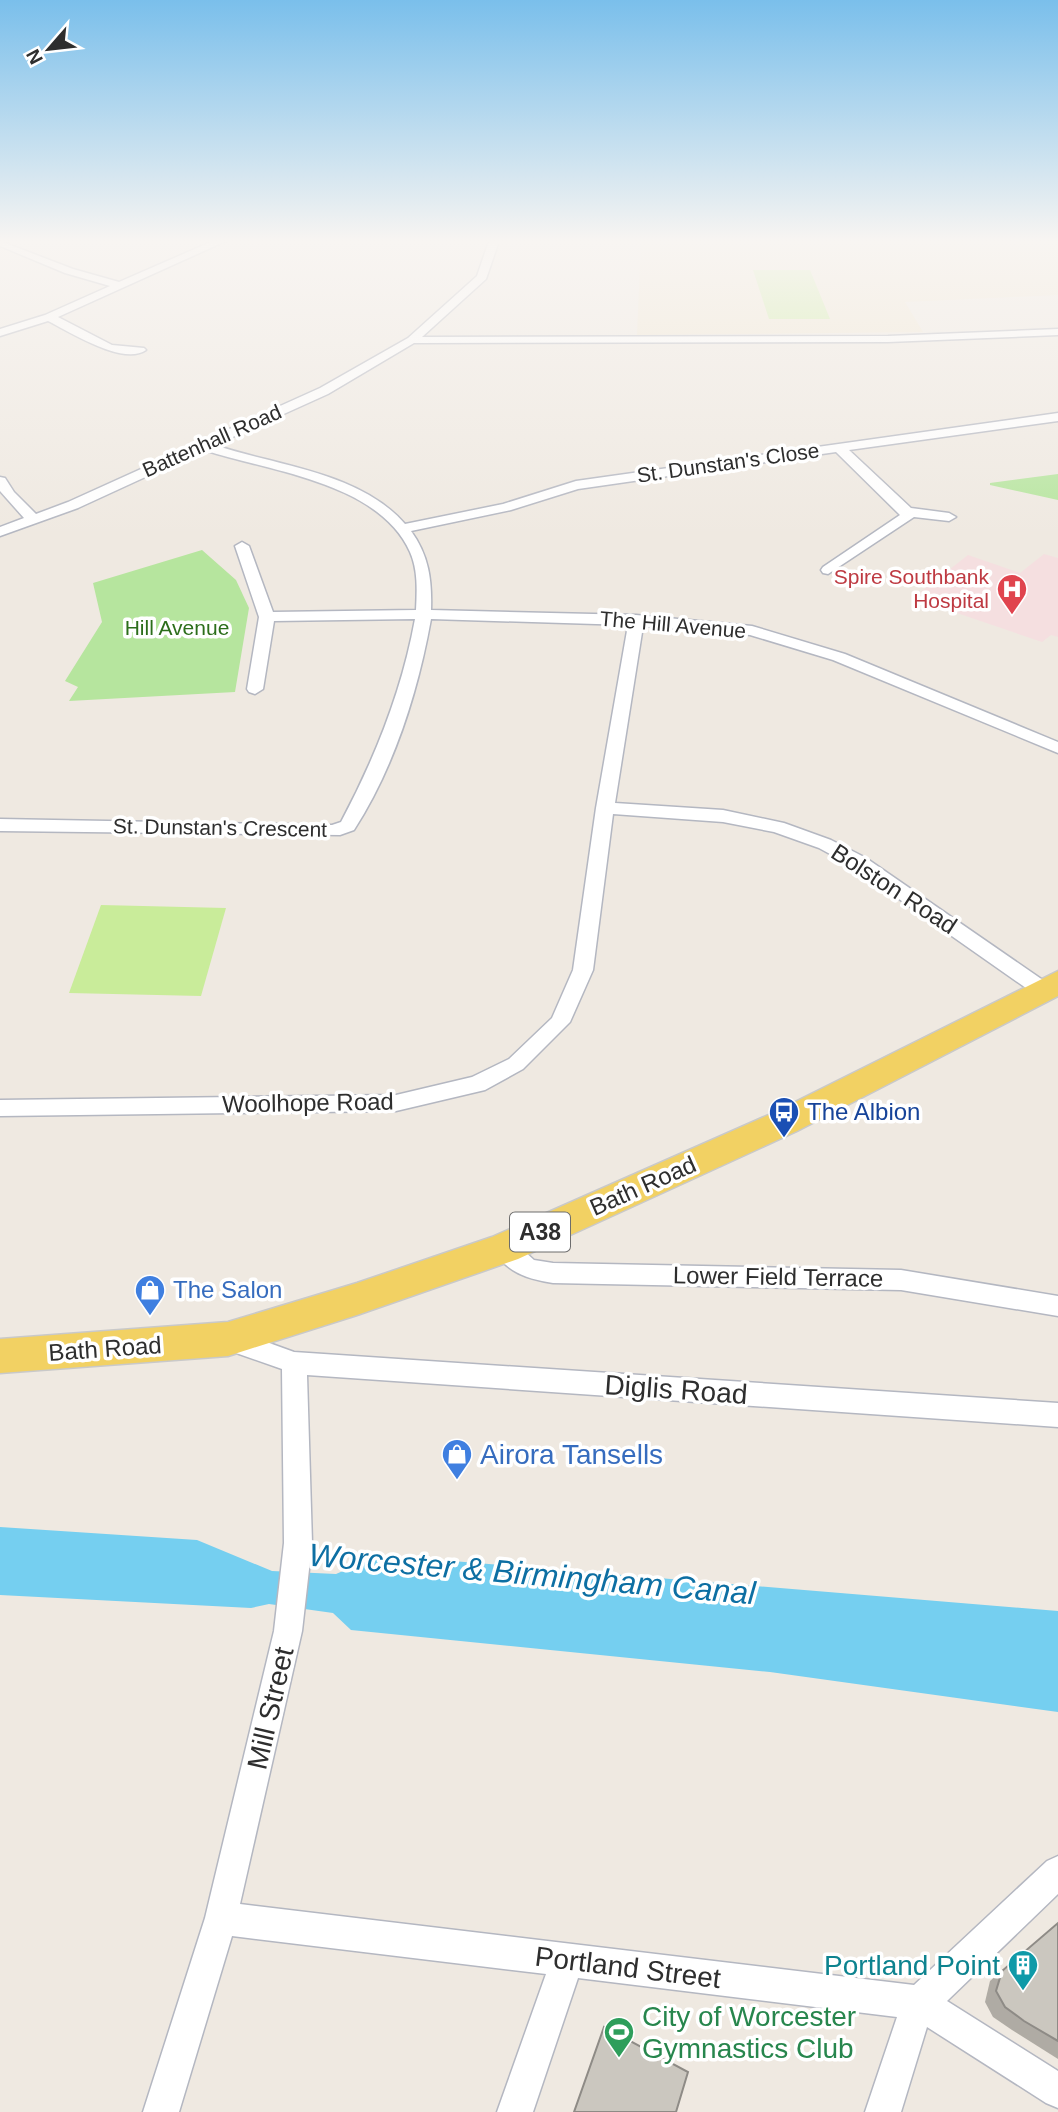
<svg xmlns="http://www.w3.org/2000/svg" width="1058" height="2112" font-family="Helvetica,sans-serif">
	<rect width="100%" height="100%" fill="#efe9e1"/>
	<polygon fill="#f0e6d1" points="641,241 1058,241 1058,295 905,302 923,332 637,335"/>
	<polygon fill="#f5dfe0" points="1044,554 1058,558 1058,637 1051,635 1042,642 913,598 968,555 1020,573"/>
	<g fill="#b6e59e">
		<polygon points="1058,474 1058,500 990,485 990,483"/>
		<polygon points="202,550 236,580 249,608 235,692 69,701 78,687 65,681 102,622 93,583"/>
	</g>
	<g fill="#c9ec9a">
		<polygon points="753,270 810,270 830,319 769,319"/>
		<polygon points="101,905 226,908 201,996 69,993"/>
	</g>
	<polygon fill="#75cff0" points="0,1527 197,1540 272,1571 336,1574 380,1555 1058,1611 1058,1712 770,1672 351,1630 333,1613 269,1604 251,1608 0,1595"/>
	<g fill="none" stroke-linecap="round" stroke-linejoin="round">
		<g stroke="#b4b7c1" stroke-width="3">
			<g id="minor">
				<path d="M0 241 73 269 119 282 213 241H226L58 317 112 345 144 348 146 350C123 366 70 332 48 321L0 336V329L45 315 110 286 65 273 0 246Z"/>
				<path d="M489 241H499L486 279 422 337 888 336 1058 329V335L888 342 414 343 328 394 215 445C277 466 360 472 405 524L503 504 576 481 1058 413V421L849 450 911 508 949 513 956 517 949 521 914 517 828 574 823 573 821 570 823 567 900 515 836 452 578 489 511 510 411 531C429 556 432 580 431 610L636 615 752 626 845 654 1058 742V753L833 660 750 635 643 626 615 803 723 810 784 823 831 840 866 858 1050 985 1053 990 1050 995H1036L852 866 819 848 774 832 723 822 613 814 593 970 570 1022 523 1069 485 1090 396 1111 0 1116V1100L396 1095 472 1077 509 1059 552 1018 573 970 596 808 628 625 431 619C418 691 394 768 354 830L340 835 0 831V819L332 825 341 822C375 758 402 691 415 619L274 621 263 689 255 694 249 692 247 689 259 617 235 546 242 542 249 546 273 612 416 610C417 590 418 570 410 552 379 482 268 471 204 450L78 508 0 536V527L24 518 0 491V477L5 478 14 492 36 514 68 502 320 388 408 338 477 276Z"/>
				<path d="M505 1238 513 1241 534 1260 553 1263 901 1270 1058 1296V1316L901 1290 553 1283C528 1279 506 1273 493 1248L497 1241Z"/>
				<polygon points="228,1328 294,1352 1058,1403 1058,1427 307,1375 312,1543 302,1631 240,1904 914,1985 1047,1861 1058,1856 1058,1894 947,2001 1058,2071 1058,2108 1046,2103 927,2027 901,2112 865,2112 897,2017 578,1978 533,2112 497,2112 546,1974 232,1936 179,2112 143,2112 205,1918 274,1631 284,1543 282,1369 219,1347 216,1339 219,1331"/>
			</g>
		</g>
		<g stroke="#c9c9c9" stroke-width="3">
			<polygon id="primary" points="1058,971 1058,996 797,1131 518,1259 357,1315 228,1356 0,1373 0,1339 228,1322 357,1283 492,1237 773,1113"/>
		</g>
		<use href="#minor" fill="#fff" fill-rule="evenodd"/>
		<use href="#primary" fill="#f2d163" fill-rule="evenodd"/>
	</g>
	<polygon fill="#afaba4" points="1058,1923 1058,2059 1012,2030 993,2017 985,2002 990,1981"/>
	<g fill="#cbc7bf" stroke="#8e8b86" stroke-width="2">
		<polygon points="1058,1923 1058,2041 1024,2021 1005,2007 996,1991 1002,1971"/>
		<polygon points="604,2027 688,2072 676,2112 574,2112"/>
	</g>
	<linearGradient id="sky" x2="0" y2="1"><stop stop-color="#7abfeb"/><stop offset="0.45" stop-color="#f8f5f2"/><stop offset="1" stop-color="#f8f5f2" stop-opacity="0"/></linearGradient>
	<rect width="1058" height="536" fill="url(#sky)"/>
	<defs>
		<g id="hospital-pin" transform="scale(1.575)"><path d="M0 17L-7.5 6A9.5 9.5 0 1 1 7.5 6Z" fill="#e0444e" stroke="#fff"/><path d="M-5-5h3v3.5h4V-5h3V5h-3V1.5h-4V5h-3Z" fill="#fff"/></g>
		<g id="bus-pin" transform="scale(1.575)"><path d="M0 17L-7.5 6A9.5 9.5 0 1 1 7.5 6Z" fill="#1a4fb4" stroke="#fff"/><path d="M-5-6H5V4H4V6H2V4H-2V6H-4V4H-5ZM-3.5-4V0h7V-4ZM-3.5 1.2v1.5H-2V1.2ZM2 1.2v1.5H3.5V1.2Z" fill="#fff"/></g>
		<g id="shop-pin" transform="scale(1.575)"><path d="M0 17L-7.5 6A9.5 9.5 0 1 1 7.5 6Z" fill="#3f7fe0" stroke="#fff"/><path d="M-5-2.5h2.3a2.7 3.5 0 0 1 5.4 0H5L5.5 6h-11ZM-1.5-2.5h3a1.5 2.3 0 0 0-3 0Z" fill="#fff"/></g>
		<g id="building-pin" transform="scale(1.575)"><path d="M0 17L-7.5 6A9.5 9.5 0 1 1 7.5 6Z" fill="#0f9aa8" stroke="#fff"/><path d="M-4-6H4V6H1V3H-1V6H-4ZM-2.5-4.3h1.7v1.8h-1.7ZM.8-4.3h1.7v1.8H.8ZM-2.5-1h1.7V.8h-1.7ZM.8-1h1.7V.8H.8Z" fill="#fff"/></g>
		<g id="stadium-pin" transform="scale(1.575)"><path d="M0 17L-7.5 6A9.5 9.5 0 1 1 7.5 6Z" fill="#2e9e5b" stroke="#fff"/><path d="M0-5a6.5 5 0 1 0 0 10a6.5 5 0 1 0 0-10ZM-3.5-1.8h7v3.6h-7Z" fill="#fff"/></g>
	</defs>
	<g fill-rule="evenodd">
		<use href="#hospital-pin" x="1012" y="589"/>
		<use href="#bus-pin" x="784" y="1112"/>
		<use href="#shop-pin" x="150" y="1290"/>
		<use href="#shop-pin" x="457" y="1454"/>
		<use href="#building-pin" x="1023" y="1965"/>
		<use href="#stadium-pin" x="619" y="2032"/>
	</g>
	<g text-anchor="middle" stroke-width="7" stroke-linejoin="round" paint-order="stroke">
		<g font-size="21" fill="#2e2e2e" stroke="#fff">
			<text transform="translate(212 441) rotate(-24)" y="7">Battenhall Road</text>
			<text transform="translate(728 463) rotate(-8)" y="7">St. Dunstan's Close</text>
			<text transform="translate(673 625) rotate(5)" y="7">The Hill Avenue</text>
			<text transform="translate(220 828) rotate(1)" y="7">St. Dunstan's Crescent</text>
		</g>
		<g font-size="21" fill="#be3a42" stroke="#fff" text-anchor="end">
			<text x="989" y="584">Spire Southbank<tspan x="989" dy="24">Hospital</tspan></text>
		</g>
		<g font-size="21" fill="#2c6e1b" stroke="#fff">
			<text x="177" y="635">Hill Avenue</text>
		</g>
		<rect fill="#fff" stroke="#6d6d6d" stroke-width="2" x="510" y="1212.5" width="60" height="39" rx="5"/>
		<g font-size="23" font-weight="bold" fill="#2e2e2e">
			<text x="540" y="1240">A38</text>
		</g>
		<g font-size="24" fill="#2e2e2e" stroke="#fff">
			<text transform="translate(894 889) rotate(33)" y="8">Bolston Road</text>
			<text transform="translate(308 1103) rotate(-1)" y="8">Woolhope Road</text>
			<text transform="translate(643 1186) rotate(-24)" y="8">Bath Road</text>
			<text transform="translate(778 1277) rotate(1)" y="8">Lower Field Terrace</text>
			<text transform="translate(105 1349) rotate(-4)" y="8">Bath Road</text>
		</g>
		<g font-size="24" fill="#164399" stroke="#fff" text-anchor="start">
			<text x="807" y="1120">The Albion</text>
		</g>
		<g font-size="24" fill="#366cbe" stroke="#fff" text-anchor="start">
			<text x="173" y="1298">The Salon</text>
		</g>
		<g font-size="28" fill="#2e2e2e" stroke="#fff">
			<text transform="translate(676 1389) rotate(4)" y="10">Diglis Road</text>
			<text transform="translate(270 1708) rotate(-77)" y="10">Mill Street</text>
			<text transform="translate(628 1967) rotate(7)" y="10">Portland Street</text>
		</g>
		<g font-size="28" fill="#366cbe" stroke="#fff" text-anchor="start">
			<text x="480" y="1464">Airora Tansells</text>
		</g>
		<g font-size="28" fill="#0d838f" stroke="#fff" text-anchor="end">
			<text x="1000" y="1975">Portland Point</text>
		</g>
		<g font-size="28" fill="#27864d" stroke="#fff" text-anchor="start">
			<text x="642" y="2026">City of Worcester<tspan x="642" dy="32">Gymnastics Club</tspan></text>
		</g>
		<g font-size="32" font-style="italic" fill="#0d6fa3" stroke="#fff">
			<text transform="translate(532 1574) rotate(5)" y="11">Worcester &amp; Birmingham Canal</text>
		</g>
	</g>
	<g transform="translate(49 49) rotate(242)" stroke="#ffffff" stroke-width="5" paint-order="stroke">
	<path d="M0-5L12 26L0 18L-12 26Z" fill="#2e2e2e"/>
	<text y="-10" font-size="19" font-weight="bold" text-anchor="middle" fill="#2e2e2e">N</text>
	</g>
</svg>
